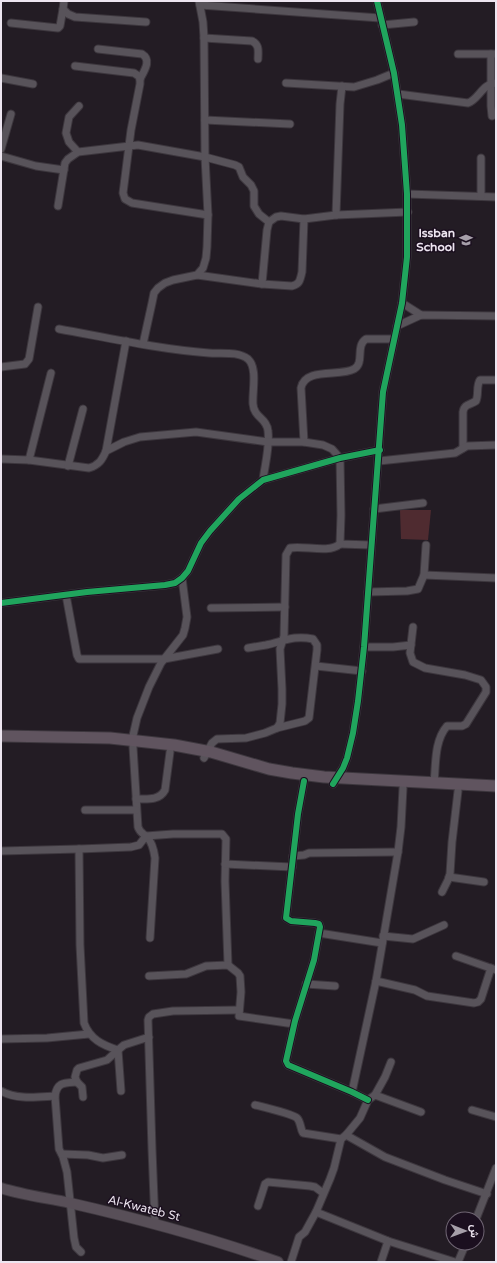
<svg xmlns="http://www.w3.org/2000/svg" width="497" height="1263" font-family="'Varela Round',Vazirmatn,sans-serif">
	<rect width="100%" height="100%" fill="#231c24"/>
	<polygon fill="#4f2b30" points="400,510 431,510 428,540 401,539"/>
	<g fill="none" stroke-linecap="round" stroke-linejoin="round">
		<g stroke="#3d373e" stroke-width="9">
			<g id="street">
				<polyline points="64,1 63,9 68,14 75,17 146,22"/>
				<polyline points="200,5 380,18"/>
				<polyline points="11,23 58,28 60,26 63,9"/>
				<polyline points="382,25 414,22"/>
				<path d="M204 38 252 41C260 45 258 52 258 59"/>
				<path d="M98 49 142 54C152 60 144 71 140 79"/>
				<polyline points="458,54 496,54"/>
				<polyline points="491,54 491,106 492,116"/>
				<polyline points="75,66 134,73 140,77 140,84 131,130 123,193 125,199 132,203 208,215"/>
				<polyline points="1,78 33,84"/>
				<polyline points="286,83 354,87 377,80 394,73"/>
				<path d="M398 94 468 103C479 99 482 84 496 83"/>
				<polyline points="205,120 290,124"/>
				<polyline points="1,149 11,114"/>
				<polyline points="78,152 69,142 66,133 69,117 79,106"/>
				<polyline points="1,156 36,166 64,170"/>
				<polyline points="407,194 496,197"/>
				<polyline points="481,196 481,158"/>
				<polyline points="58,206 65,163 68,159 78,152 138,145 205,157 235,165 239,167 243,177 251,185 254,191 254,206 259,214 269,222"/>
				<polyline points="336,215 340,104 342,86"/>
				<path d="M197 275 262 284 292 286C300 284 300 280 302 272L304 219"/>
				<polyline points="262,284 267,230 269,222 276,217 281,216 304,219 336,215 408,212"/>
				<polyline points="402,303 421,315"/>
				<polyline points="397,326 421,315 496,316"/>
				<path d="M59 329C109 338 159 349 209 353 221 354 238 351 248 359 258 368 252 392 253 404 254 418 267 418 268 431 270 447 265 464 263 480"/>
				<polyline points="143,344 152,303 154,293 158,288 165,283 173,280 197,275 203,268 206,258 207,247 208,215 205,157 204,38 203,22 199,1"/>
				<polyline points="1,367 25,364 29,359 38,307"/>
				<path d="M304 442 301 388C305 367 340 377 354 369 365 363 355 346 366 339H394"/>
				<path d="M463 448V412C464 404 470 405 476 401 479 394 476 386 480 380H496"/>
				<polyline points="106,451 124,442 140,437 196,432 268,442 304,442 323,445 332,449 340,458 341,515 340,544 371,545"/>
				<polyline points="1,459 29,460 51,373"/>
				<path d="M29 460 89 468C99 465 102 460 106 451L126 341"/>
				<polyline points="379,461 455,453 467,446 496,445"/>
				<polyline points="68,466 83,409"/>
				<polyline points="374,509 423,503"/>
				<polyline points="424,575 496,578"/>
				<polyline points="368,592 407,591 418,589 424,575 426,545"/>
				<polyline points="66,595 77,655 79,659 164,659 218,649"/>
				<polyline points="1,603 87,592 165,585 175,583 182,578 188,571 201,543 210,531 239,499 263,480 340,458 380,450"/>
				<polyline points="211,608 285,607"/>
				<path d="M413 627 410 653 413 662 425 668 465 675 481 680 486 687V692L466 724 462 726H447C434 741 436 765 434 783"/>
				<polyline points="364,647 393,647 411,645"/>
				<path d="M248 648C254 647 260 646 266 645 284 641 294 635 313 639L317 645V650L309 718 305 721 277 728"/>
				<polyline points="316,666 362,671"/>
				<polyline points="132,740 137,718 149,687 161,663 183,635 185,628 187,617 182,578"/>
				<path d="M133 747 138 827C140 833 143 833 147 837 152 842 154 851 155 858L150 938"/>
				<path d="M204 758 212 743 217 739 246 738 265 733 277 728 280 723 282 704V689L280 649 284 636 286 555 290 548C304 545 328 554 340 544"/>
				<polyline points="304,781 298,814 286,918 291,921 315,923 319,924 320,927 314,960 295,1021 286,1061 288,1065 352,1092 368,1100"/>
				<polyline points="333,784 343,768 347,758 353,733 358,701 364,647 383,392 402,303 407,257 407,194 402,125 394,73 377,1"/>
				<path d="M136 799C147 799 159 801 165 790L170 752"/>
				<polyline points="85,810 136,810"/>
				<path d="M79 849 80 945 84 1023C90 1039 102 1045 118 1050"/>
				<polyline points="1,851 79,849 131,847 139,845 146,836 173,834 222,834 226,839 225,881 228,965"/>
				<polyline points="293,856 304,855 309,853 398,852"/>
				<polyline points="225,864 292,867"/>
				<polyline points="449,877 484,882"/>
				<polyline points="442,892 448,880 450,874 452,842 458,791"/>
				<polyline points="319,933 382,943"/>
				<polyline points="383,936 413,939 444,925"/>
				<polyline points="456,956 496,970"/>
				<polyline points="149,976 186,974 206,966 228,965 238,973 240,976 241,992 239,1016 294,1024"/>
				<polyline points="376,981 415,990 427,996 474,1003 478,1002 481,999 491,968"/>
				<polyline points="306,984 335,986"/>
				<polyline points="1,1039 47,1038 89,1034"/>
				<polyline points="118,1050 121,1091"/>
				<path d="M77 1082C64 1083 57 1082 55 1096L59 1149 63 1157 67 1172 74 1238 76 1247 81 1252"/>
				<path d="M1 1091C17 1100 37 1097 55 1096"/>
				<polyline points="352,1092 376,981 398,852 401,827 403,788"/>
				<polyline points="375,1095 385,1077 391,1062"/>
				<polyline points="83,1097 82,1087 77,1082 75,1077 77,1070 79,1068 107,1060 118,1050 124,1045 149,1037"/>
				<path d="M255 1105C263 1107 292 1114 297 1118 301 1122 300 1128 303 1133L341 1139"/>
				<polyline points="472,1110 496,1117"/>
				<polyline points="346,1135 385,1157 445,1180 487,1194"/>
				<polyline points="62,1154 88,1155 103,1158 122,1155"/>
				<polyline points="258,1206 265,1184 268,1182 310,1186 315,1187 323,1193"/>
				<polyline points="316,1212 388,1241 455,1262"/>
				<polyline points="476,1219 496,1168"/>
				<polyline points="155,1224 152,1149 148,1020 149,1017 153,1014 173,1011 239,1010"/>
				<polyline points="291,1262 299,1237 305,1232 316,1212 330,1179 334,1168 341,1139 346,1135 360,1118 368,1100 375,1095 421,1112"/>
				<polyline points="381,1262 388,1241"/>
				<polyline points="458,1262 466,1243"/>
			</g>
		</g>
		<g stroke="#3d373e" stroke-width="12">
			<path id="secondary" d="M1 1188C23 1195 47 1198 70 1203 140 1219 210 1238 278 1262"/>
		</g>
		<g stroke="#3d373e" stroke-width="13">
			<polyline id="primary" points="1,736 110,738 174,745 211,752 269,769 292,773 324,777 496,786"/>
		</g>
		<use href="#street" stroke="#58535a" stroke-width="7"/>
		<use href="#secondary" stroke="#584f58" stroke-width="10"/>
		<use href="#primary" stroke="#60545f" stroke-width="11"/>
		<g stroke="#1b0f1f" stroke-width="8">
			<g id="cycleway">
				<polyline points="1,603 87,592 165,585 175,583 182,578 188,571 201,543 210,531 239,499 263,480 340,458 380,450"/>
				<polyline points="304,781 298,814 286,918 291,921 315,923 319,924 320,927 314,960 295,1021 286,1061 288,1065 352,1092 368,1100"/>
				<polyline points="333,784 343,768 347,758 353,733 358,701 364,647 383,392 402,303 407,257 407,194 402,125 394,73 377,1"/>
			</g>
		</g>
		<use href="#cycleway" stroke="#20a55d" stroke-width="6"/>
	</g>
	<defs>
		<g id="school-bare" transform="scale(1.08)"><path d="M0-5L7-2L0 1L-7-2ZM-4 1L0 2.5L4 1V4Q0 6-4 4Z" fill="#a69fa9" stroke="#1b0f1f" stroke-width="2.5" paint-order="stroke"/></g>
	</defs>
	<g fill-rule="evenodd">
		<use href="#school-bare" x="466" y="240"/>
	</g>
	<g text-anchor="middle" stroke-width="3" stroke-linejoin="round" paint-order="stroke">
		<g font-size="12" font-weight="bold" fill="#ede5f0" stroke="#1b0f1f" text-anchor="end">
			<text x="455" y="237">Issban<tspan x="455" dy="14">School</tspan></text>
		</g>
		<g font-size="12" fill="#ede5f0" stroke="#1b0f1f">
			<text transform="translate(144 1208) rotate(14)" y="4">Al-Kwateb St</text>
		</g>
	</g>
	<rect width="497" height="1263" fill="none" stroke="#ede5f0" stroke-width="4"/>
	<g transform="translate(465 1231) rotate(91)"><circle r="19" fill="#1b0f1f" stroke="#6f6573"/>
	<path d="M0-3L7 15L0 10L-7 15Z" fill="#a69fa9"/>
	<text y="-6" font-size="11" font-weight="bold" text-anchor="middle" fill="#ede5f0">ش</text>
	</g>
</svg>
